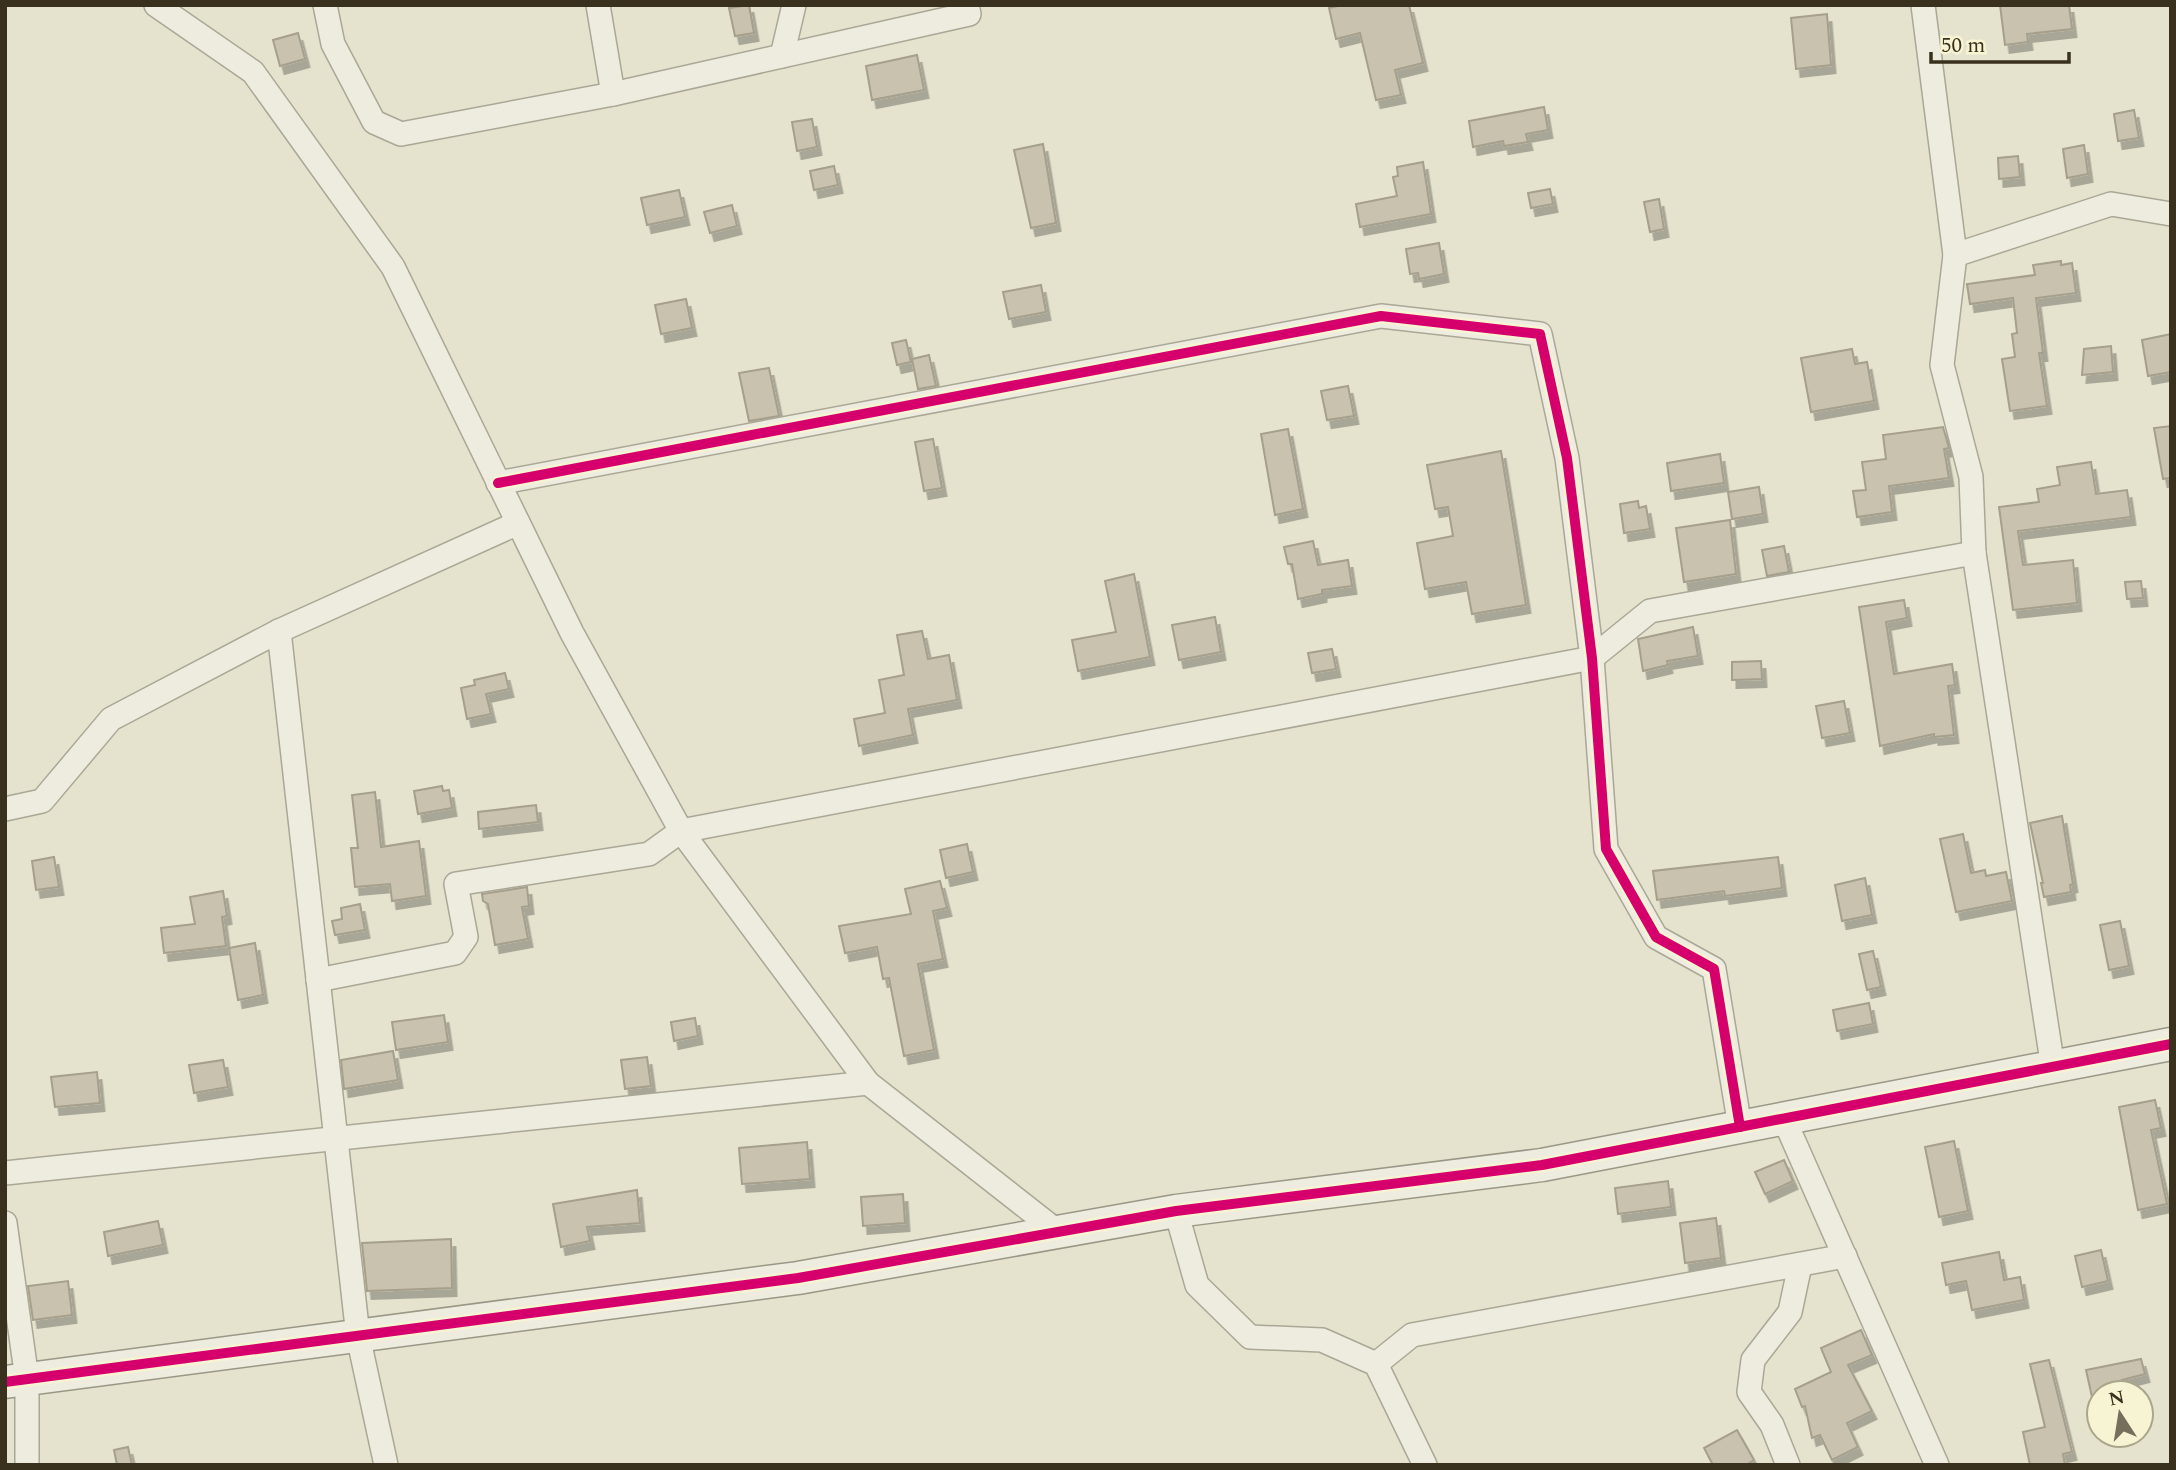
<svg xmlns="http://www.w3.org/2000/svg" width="2176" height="1470" font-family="Spectral,serif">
	<defs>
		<filter id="shadow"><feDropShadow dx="4.5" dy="8" stdDeviation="0" flood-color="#0004"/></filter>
	</defs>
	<rect width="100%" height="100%" fill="#e5e3cd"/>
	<g fill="#c9c2ae" stroke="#a59f8c" stroke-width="2" filter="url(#shadow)">
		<polygon points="749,5 754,33 735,36 729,8"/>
		<polygon points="1342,5 1409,5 1423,63 1395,70 1401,95 1376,100 1360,33 1336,39 1329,8"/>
		<polygon points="2000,5 2069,5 2072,29 2027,34 2028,42 2005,45"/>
		<polygon points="1827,14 1831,65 1796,69 1791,18"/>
		<polygon points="298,33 305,59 280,66 273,40"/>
		<polygon points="917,55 924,90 872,100 866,66"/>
		<polygon points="1544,107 1548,130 1526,134 1528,142 1504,146 1503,141 1473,147 1469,121"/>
		<polygon points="2134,110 2139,138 2118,141 2114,114"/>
		<polygon points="812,119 817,147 797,151 792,122"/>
		<polygon points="1043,144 1056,223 1031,228 1014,150"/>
		<polygon points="2084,145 2088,174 2067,178 2063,149"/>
		<polygon points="2018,156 2020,177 1999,179 1998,158"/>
		<polygon points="1423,162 1431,214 1360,227 1356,204 1397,196 1393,177 1398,176 1397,167"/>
		<polygon points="834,166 838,185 814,190 810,171"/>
		<polygon points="1550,189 1553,204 1531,208 1528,193"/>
		<polygon points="679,190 685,217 647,225 641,198"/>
		<polygon points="1659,199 1664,229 1650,232 1644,202"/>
		<polygon points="732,205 737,226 710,233 704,212"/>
		<polygon points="1439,243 1444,274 1419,279 1418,273 1410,274 1406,249"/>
		<polygon points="2061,261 2061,265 2072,263 2076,293 2036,298 2043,353 2039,353 2047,406 2010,411 2002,359 2015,357 2012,334 2017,333 2013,298 1970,304 1967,284 2035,275 2033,265"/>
		<polygon points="1041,285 1046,312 1009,319 1003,292"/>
		<polygon points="686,299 692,328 661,334 655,305"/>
		<polygon points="2171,334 2171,372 2148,376 2142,340"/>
		<polygon points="906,340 911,362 897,365 892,343"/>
		<polygon points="2111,346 2113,372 2082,375 2084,349"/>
		<polygon points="1852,349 1855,364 1867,362 1874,401 1811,412 1801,358"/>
		<polygon points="929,355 936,386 918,389 912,359"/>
		<polygon points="769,368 779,416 749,421 739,373"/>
		<polygon points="1348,386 1354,416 1327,420 1321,391"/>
		<polygon points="2171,426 2171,478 2163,479 2154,428"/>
		<polygon points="1943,427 1949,448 1944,449 1949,478 1889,486 1892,512 1857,517 1853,491 1866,490 1862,462 1886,459 1883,435"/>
		<polygon points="1288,429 1303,509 1275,515 1261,434"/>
		<polygon points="933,439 942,488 924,491 915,442"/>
		<polygon points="1501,451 1526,605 1472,614 1466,582 1425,589 1417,543 1453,536 1448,507 1435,509 1427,465"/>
		<polygon points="1720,454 1724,483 1671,491 1667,463"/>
		<polygon points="2091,462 2096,494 2127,490 2131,517 2018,531 2023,565 2073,560 2077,603 2013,610 1999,507 2039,502 2037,489 2060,485 2057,467"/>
		<polygon points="1759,487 1763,514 1732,519 1728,492"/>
		<polygon points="1638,501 1639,508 1646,506 1650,529 1624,533 1620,504"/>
		<polygon points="1730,520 1736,574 1684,582 1676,528"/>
		<polygon points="1313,541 1318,565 1348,560 1352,586 1322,590 1322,594 1298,599 1292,564 1288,564 1284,547"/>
		<polygon points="1784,546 1789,572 1767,576 1762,550"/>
		<polygon points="1134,574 1150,657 1078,671 1072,640 1116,632 1105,581"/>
		<polygon points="2141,581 2143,598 2127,599 2125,582"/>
		<polygon points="1904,600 1907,618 1886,622 1894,674 1952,664 1955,685 1948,686 1954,735 1934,737 1934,734 1880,746 1859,607"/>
		<polygon points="1215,617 1221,652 1179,660 1172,625"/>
		<polygon points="1693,627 1698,656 1667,661 1668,665 1643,671 1638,639"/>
		<polygon points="922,631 928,659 949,655 957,700 908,709 913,735 859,746 854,719 885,713 879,680 904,675 897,635"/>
		<polygon points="1332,649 1336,669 1312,673 1308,653"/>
		<polygon points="1761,661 1762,679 1732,680 1732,662"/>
		<polygon points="505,673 509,689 486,694 491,714 467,719 461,688 475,685 474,680"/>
		<polygon points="1844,701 1850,733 1822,738 1816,706"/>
		<polygon points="442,786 443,791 449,790 452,808 418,814 414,791"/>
		<polygon points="375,792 381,847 419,841 426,896 392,901 390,884 355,887 351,848 358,848 352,795"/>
		<polygon points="536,805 538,822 479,829 478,812"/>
		<polygon points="2062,816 2073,884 2070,885 2071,892 2044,897 2041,883 2043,883 2030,823"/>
		<polygon points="1963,834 1971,873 1985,870 1986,876 2006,872 2012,901 1956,912 1940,839"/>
		<polygon points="967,844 973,872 946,878 940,850"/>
		<polygon points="54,857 59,887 36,890 32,861"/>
		<polygon points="1778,857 1782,888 1725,896 1724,891 1657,900 1653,871"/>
		<polygon points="1865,878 1872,915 1842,921 1835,885"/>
		<polygon points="940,881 947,908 933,911 943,959 918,964 934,1050 904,1056 889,978 883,979 877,947 845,953 839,926 911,914 905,889"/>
		<polygon points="527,887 529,906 522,907 528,939 495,945 488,904 483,901 482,894"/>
		<polygon points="223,891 227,916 222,917 226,946 164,953 161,928 195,924 190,897"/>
		<polygon points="360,904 365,930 335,935 332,921 342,919 341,908"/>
		<polygon points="2120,921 2129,966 2109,970 2100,925"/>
		<polygon points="255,943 263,995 238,1000 229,948"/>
		<polygon points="1873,951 1881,987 1867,990 1859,954"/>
		<polygon points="1869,1003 1873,1024 1837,1031 1833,1010"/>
		<polygon points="444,1015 448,1042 396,1050 392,1022"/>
		<polygon points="695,1018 698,1036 674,1041 671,1022"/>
		<polygon points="393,1051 398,1080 344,1089 341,1060"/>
		<polygon points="647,1057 651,1086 625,1089 621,1060"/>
		<polygon points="223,1060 228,1087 194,1093 189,1065"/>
		<polygon points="97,1072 100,1103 55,1107 51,1077"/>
		<polygon points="2155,1100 2161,1128 2151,1130 2167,1204 2138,1210 2119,1107"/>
		<polygon points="1954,1141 1968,1211 1939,1217 1925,1147"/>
		<polygon points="807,1142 810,1179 742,1184 739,1148"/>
		<polygon points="1784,1160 1793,1181 1765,1194 1755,1172"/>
		<polygon points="1668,1181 1671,1207 1618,1214 1615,1188"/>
		<polygon points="637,1190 640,1223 587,1227 590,1241 561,1247 553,1204"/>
		<polygon points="903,1194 905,1223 863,1226 861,1197"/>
		<polygon points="1716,1218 1721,1258 1685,1263 1680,1223"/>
		<polygon points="158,1221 163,1245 108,1256 104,1232"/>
		<polygon points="451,1239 452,1288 367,1291 362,1243"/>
		<polygon points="2101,1250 2108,1281 2082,1287 2075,1256"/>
		<polygon points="1999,1252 2004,1280 2020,1277 2024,1300 1972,1310 1966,1281 1946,1285 1942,1263"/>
		<polygon points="68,1281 72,1315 33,1320 28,1286"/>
		<polygon points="1861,1330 1872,1355 1848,1365 1872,1411 1847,1423 1858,1447 1832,1460 1820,1435 1812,1438 1805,1406 1802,1407 1795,1389 1831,1372 1821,1348"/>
		<polygon points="2141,1359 2145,1374 2122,1380 2124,1390 2092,1397 2086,1370"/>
		<polygon points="2049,1360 2072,1452 2063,1454 2065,1465 2030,1465 2023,1432 2045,1427 2030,1364"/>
		<polygon points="1737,1430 1754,1460 1746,1465 1713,1465 1704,1448"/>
		<polygon points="128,1447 132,1465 117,1465 114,1450"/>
	</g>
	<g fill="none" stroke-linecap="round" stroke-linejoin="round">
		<g stroke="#aaa796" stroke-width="26">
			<g id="street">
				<polyline points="156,5 253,72 393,267 572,633 681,831 868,1083 1058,1232"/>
				<polyline points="325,5 333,44 374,122 401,134 613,94 969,14 967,5"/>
				<polyline points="598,5 613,94"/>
				<polyline points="1923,5 1955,255 1942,365 1971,477 1974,553 2053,1068"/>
				<polyline points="782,56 794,5"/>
				<polyline points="1955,255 2111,204 2171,214"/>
				<polyline points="498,483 1381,316 1540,334 1567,458 1592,658 1606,849 1656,937 1714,969 1740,1127"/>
				<polyline points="279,631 358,1336 386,1465"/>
				<polyline points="5,809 42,801 111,719 279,631 518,523"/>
				<polyline points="318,980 455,953 466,937 456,884 649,854 681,831 1592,658 1650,611 1974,553"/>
				<polyline points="1784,1119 1937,1465"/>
				<polyline points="5,1173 868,1083"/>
				<polyline points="1176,1211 1197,1285 1250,1337 1322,1340 1376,1364 1425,1465"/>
				<polyline points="5,1223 27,1379 27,1465"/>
				<polyline points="1376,1364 1412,1335 1845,1256"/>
				<polyline points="1788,1465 1772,1425 1749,1392 1753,1360 1790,1312 1800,1265"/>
			</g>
		</g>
		<g stroke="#9a9786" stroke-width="35">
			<polyline id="secondary" points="5,1382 798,1278 1176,1211 1542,1165 2171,1044"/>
		</g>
		<use href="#street" stroke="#edecdf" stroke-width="23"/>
		<use href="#secondary" stroke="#edecdf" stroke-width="32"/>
		<g stroke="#f6f4d3" stroke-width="15">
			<g id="cycleway">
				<polyline points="498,483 1381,316 1540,334 1567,458 1592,658 1606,849 1656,937 1714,969 1740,1127"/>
				<polyline points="5,1382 798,1278 1176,1211 1542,1165 2171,1044"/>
			</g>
		</g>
		<use href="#cycleway" stroke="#d6006c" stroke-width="10"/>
	</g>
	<rect width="2176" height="1470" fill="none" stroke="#39311e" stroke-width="14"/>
	<g transform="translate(2120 1414) rotate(348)"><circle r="33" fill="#f6f4d3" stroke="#aaa68b" stroke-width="2"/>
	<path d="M0-5L12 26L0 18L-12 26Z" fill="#756f5b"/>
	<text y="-10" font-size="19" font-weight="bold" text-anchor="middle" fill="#39311e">N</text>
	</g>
	<path d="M1931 52v10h138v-10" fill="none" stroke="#39311e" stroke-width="3.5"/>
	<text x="1941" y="52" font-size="21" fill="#39311e" stroke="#f6f4d3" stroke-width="5" paint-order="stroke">50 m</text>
</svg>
